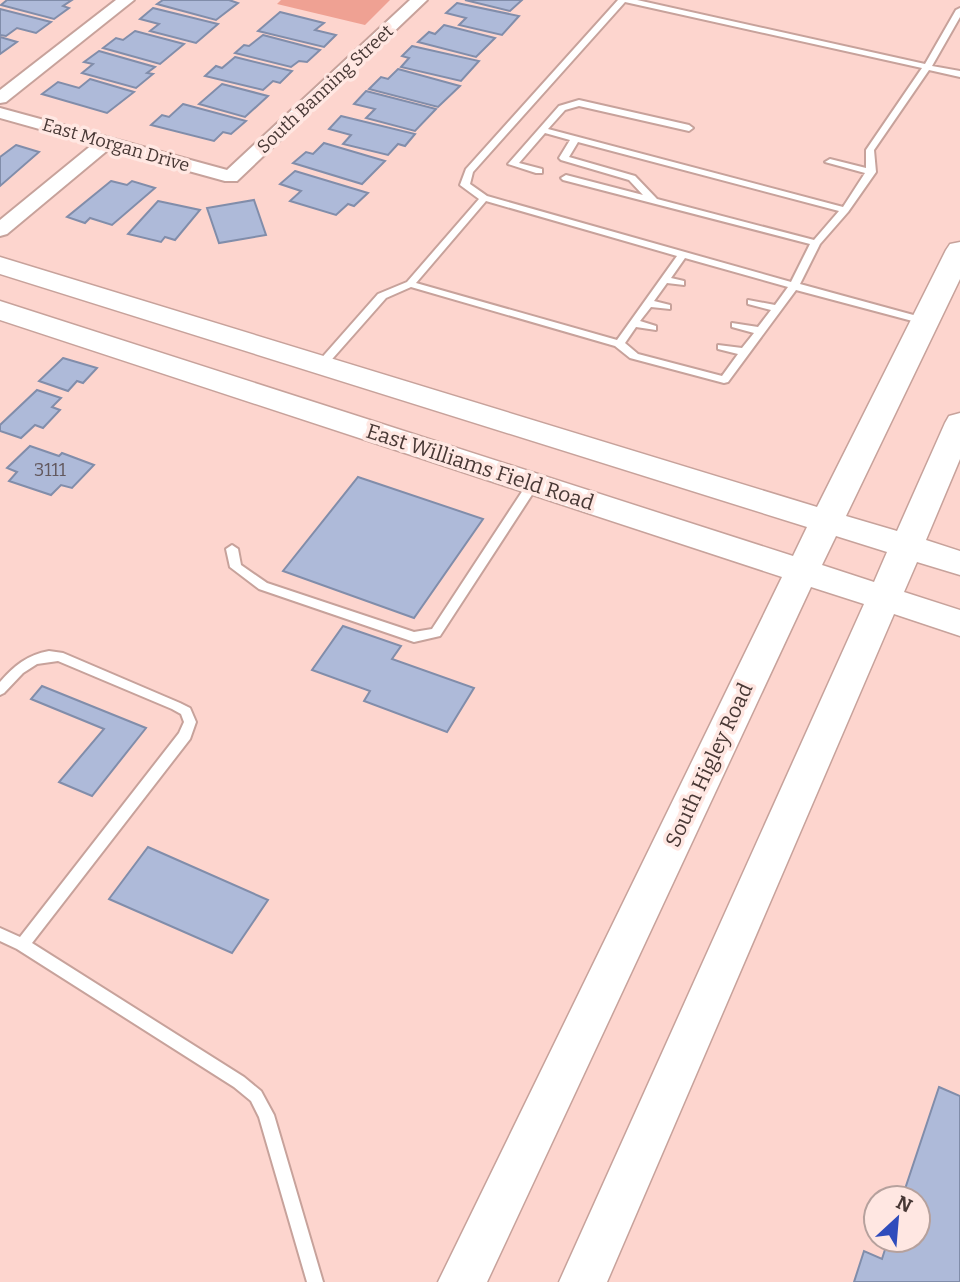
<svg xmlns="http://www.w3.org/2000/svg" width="960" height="1282" font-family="Bitter,serif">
	<rect width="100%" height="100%" fill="#fdd5ce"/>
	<polygon fill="#efa193" points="281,0 390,0 365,25 277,4"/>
	<g fill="#aebad9" stroke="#818daa" stroke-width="2">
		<polygon points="7,0 72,0 63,6 69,8 54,19 1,5"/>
		<polygon points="163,0 229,0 238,3 216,20 157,4"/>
		<polygon points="465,0 522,0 510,11"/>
		<polygon points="457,3 519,16 502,35 459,25 466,18 446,13"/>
		<polygon points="153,8 218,24 196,43 150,31 159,24 140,19"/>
		<polygon points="0,9 51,22 36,33 17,28 6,36 0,35"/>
		<polygon points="280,12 324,23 315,30 336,35 324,47 258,31"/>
		<polygon points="444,25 495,38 476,57 418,42 429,32 435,34"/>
		<polygon points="135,31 184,44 160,64 103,48 116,38 123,40"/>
		<polygon points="263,35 320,50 307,62 299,61 291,67 235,53 244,45 249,46"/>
		<polygon points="0,37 17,42 0,54"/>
		<polygon points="412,46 479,61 461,81 401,67 409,58 402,56"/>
		<polygon points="99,51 155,67 147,73 153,74 136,88 82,73 93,64 84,62"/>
		<polygon points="235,57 292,71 280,83 273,81 263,90 205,76 216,66 222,68"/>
		<polygon points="398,69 460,86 438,107 369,89 381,77 388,79"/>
		<polygon points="90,79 134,92 107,113 42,94 58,82 79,88"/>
		<polygon points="222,84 268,96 245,117 199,104"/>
		<polygon points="366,91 436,109 415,131 366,118 375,109 354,104"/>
		<polygon points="183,104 246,121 231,134 223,132 214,141 151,125 162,115 169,117"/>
		<polygon points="341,116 415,134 405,146 398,144 388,155 343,144 351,135 329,129"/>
		<polygon points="324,143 385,161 362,184 293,163 306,152 313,154"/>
		<polygon points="16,145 39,152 0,186 0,157"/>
		<polygon points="295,171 368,193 354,206 348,204 336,215 290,201 301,191 280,184"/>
		<polygon points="111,181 127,185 132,181 155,188 112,225 90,218 85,223 67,217"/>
		<polygon points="254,200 266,235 219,243 207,208"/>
		<polygon points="158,201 200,210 175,240 165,237 161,242 128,234"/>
		<polygon points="63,358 97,368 83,383 77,381 68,391 39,381"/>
		<polygon points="37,390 61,398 52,407 60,410 43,428 35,425 21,438 0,431 0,425"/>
		<polygon points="30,446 59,456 62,453 94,465 72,488 61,485 51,495 9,481 17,472 7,468"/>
		<polygon points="358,477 483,519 414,618 283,571"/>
		<polygon points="343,626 401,646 392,659 474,688 447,732 364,701 370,691 312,670"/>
		<polygon points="42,686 146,728 92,796 59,782 104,729 31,699"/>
		<polygon points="148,847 268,900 232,953 109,899"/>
		<polygon points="939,1087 960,1096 960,1282 854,1282 864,1251 882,1259 888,1240 918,1240 918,1198 902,1198"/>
	</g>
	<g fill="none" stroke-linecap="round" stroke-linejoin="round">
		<g stroke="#c7a29b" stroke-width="4">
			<g id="service">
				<path d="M618 0H637L925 64 956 10 960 8V17L932 66 960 71V77L929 70 874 150 876 172 848 212 820 244 800 284 928 319V323H920L796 290 728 382 724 383 630 358 615 346 411 287 386 298 326 366H318V362L378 294 407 282 479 199 460 185 466 169ZM625 2 922 68 866 150V168L830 159 825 162 865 173 843 207 548 129 565 110 579 106 689 131 693 128 689 125 579 100 559 106 508 164 536 173H542V169L519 163 545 133 570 140 559 158 561 160 629 180 643 195 566 175 561 178 563 180 810 244 791 282 487 196 470 184 473 172ZM578 142 839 211 814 240 657 199 635 176 569 157ZM486 201 677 256 617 340 416 283ZM685 258 788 287 775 305 748 300V304L771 310 758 327 732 323V327L754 333 742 348 718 345V349L738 354 722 376 638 354 625 343 636 327 656 330V326L640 321 651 307 670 309V305L654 301 667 283 684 285V281L671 278Z"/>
				<polygon points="533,480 539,484 537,487 440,636 414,642 259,589 230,567 226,549 232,545 238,549 241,565 267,583 414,632 432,629 529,481"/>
				<path d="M49 651 63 653 180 703 190 708 196 722 190 739 32 943 244 1077 261 1091 274 1115 323 1282H307L259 1117 251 1101 234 1087 17 949 0 941V928L20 937 179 733 184 722 181 714 172 709 58 661 37 664 23 673 4 693 0 695V682C14 666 27 655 49 651Z"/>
			</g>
		</g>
		<g stroke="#c7a29b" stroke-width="4">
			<g id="minor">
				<polygon points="116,0 134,0 6,102 0,103 0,90"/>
				<polygon points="410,0 427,0 237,181 225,181 109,149 7,234 0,236 0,220 93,144 0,118 0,108 227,170"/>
			</g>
		</g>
		<g stroke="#c7a29b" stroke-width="3">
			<path id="secondary" d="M960 242V279L846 516 897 531 945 423 949 416 960 413V459L926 540 960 551V575L917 562 904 592 960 610V636L894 614 607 1282H559L864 604 811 587 487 1282H438L782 577 0 320V301L793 556 807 527 0 274V257L817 507 946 250 950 244ZM836 536 887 552 874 582 822 565Z"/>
		</g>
		<use href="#service" fill="#fff" fill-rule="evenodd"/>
		<use href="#minor" fill="#fff" fill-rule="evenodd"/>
		<use href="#secondary" fill="#fff" fill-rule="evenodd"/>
	</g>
	<g text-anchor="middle" stroke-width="7" stroke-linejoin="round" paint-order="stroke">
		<g font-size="18" fill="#483835" stroke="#ffe7e2">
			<text transform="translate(325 89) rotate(-43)" y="6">South Banning Street</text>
			<text transform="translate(116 145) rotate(16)" y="6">East Morgan Drive</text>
		</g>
		<g font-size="18" fill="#62585e">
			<text x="50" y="476">3111</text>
		</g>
		<g font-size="21" fill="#483835" stroke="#ffe7e2">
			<text transform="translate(480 467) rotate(18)" y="7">East Williams Field Road</text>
			<text transform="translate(709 765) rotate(-65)" y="7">South Higley Road</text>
		</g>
	</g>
	<g transform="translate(897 1219) rotate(26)"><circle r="33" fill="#ffe7e2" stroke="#b6a19d" stroke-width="2"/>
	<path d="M0-5L12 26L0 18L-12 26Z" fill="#2f4cbc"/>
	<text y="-10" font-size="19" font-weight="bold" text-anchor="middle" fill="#483835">N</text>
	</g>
</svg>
